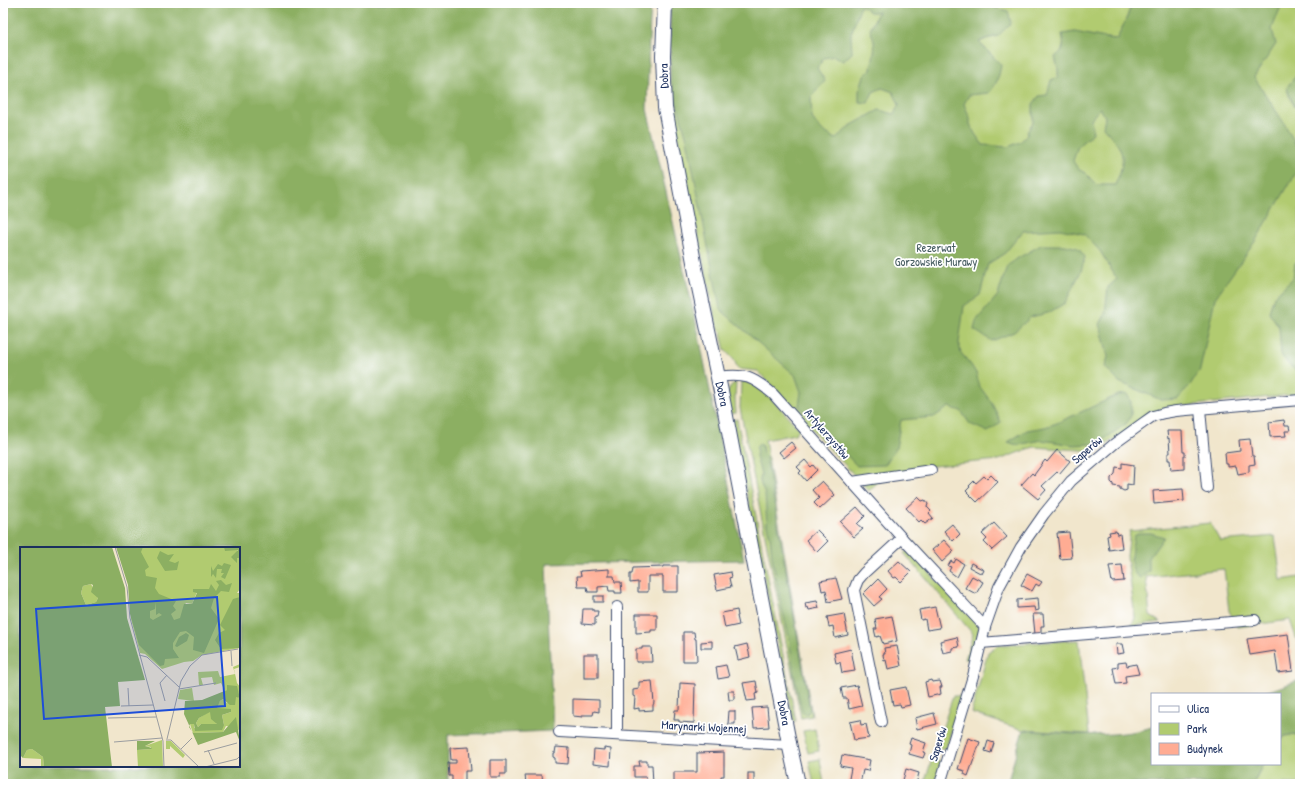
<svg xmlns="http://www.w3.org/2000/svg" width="1303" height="787" font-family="'Patrick Hand',sans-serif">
	<rect width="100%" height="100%" fill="#fff"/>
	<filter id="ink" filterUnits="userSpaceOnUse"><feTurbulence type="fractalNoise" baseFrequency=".025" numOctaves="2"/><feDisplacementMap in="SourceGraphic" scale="8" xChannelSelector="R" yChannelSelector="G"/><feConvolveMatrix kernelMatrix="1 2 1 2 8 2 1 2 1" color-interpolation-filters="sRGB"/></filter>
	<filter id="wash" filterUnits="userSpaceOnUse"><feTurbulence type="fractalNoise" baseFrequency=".012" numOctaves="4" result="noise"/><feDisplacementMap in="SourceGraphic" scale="16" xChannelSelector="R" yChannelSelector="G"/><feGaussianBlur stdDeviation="0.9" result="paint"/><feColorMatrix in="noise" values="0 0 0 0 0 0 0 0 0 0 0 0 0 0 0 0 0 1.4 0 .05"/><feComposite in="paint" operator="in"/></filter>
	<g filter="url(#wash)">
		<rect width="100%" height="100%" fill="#f1e6cc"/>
		<g fill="#b1cb70" stroke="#667d67">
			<path d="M677 3H962L955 46 987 51 979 42 986 39 998 36 1007 11 992 7 987 3H1132L1127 17 1118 39 1105 38 1064 44 1057 64 1234 3H1300V111L1288 91C1288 96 1297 109 1300 115V394L1165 408 1095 451 1034 447 1017 453 999 460 933 466 878 482 869 491 758 371 738 369 734 360 725 350 721 334 722 333 717 328 674 119Z"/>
			<path d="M741 381C762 383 785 414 799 429L795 434 765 440 812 716 801 718 740 408Z"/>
			<path d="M736 382 735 399 736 413 731 414C729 402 723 390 736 382Z"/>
			<polygon points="737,419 796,721 793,721 732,420"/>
			<polygon points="1210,523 1220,541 1275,536 1281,580 1300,577 1300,649 1290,620 1238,627 1229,611 1224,569 1146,577 1150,616 1160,622 1131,626 1135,618 1127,556 1130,531"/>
			<polygon points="909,550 979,627 979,630 973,660 965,659 973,634 904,553"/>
			<polygon points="1079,640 1089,734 1023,730 971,713 988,652 998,645"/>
			<polygon points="953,696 962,696 946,749 936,747"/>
			<polygon points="815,729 819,751 808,753 803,731"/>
			<polygon points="1295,734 1300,740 1300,784 1253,784 1263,764 1280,764 1280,740 1285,736"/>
			<polygon points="820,759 824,784 814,784 809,761"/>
			<polygon points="932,759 942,762 935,784 924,784"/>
		</g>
		<g fill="#8caf62" stroke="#546f60" fill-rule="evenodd">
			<path d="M3 3H651L649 39 647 109 698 331 744 560 546 564 553 731 448 735V784H3ZM21 548H239V766H21Z"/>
			<path d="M670 3H987L992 7 1008 11 1011 23 998 36 986 39 979 42 1001 65C999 77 997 84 989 93L969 95 964 104 970 118V124L975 134 983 145 1008 147 1020 142 1027 135 1028 130 1033 122V104L1039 96 1047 95 1051 80 1058 77V69L1055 57C1065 50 1064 45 1062 34L1075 32 1105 38 1117 39 1127 17 1132 3H1284L1281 6 1272 29 1276 44 1254 77 1284 123 1300 152V166L1256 240 1215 298 1200 370 1190 385 1178 399 1161 400 1119 382 1105 367 1108 357 1100 324 1105 315 1108 287 1117 279 1100 251 1084 234 1060 229 1023 231 1005 253 988 264 980 295 964 306 959 343 961 353 971 365 976 373 980 387 991 402 1001 422 988 432 970 424 961 411 949 407 934 417 901 420 896 448 885 465 857 466 799 406 801 392 795 375 720 309 687 139 670 80ZM861 5 870 12H878L870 29C871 33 874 38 874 42 876 51 872 60 871 69L864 76 859 91V102L868 103 873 92 882 88 893 92 899 104 894 114 879 110 850 126 836 139 821 130 812 118 811 97 825 81 817 68 824 58 834 56 843 61 852 53 851 34ZM1100 108 1105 117 1103 127C1123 149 1128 156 1115 185H1097L1085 173 1078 169 1073 161 1078 146 1093 133 1091 119Z"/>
			<path d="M1299 72H1300V115C1295 105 1288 97 1287 87Z"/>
			<polygon points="1041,245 1065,245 1078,248 1085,257 1081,271 1065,303 1048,313 1031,317 1014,332 992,341 974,330 976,321 998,295 1007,266 1018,258"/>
			<polygon points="1300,260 1300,373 1290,366 1281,355 1279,327 1269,312 1274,296 1293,278 1295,263"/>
			<polygon points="1127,394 1131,402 1131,416 1127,423 1102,441 1093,444 1074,445 1042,440 1017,445 1008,442 1027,430 1045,427 1057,423 1118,395"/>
			<polygon points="759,444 762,445 763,453 766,456 810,709 808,713 804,714 802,711 799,698 794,675 789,637 781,605 772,557 770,536 767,526 765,494 762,488 760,481 761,474 756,457 757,446"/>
			<path d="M1139 533H1151L1164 537 1149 558V571L1141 578C1126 572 1132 549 1134 536Z"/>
			<polygon points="1300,680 1300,740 1295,734 1285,736 1280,740 1280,694 1260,694"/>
			<path d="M1152 727V764H1263L1253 784H1007L1023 730C1066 733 1111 740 1152 727Z"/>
		</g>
		<g id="blocks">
			<g fill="#ffac93">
				<polygon points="1284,420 1285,426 1289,426 1290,431 1285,431 1286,436 1270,437 1269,422"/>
				<polygon points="1167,431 1182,431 1183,452 1185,452 1185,456 1184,456 1184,469 1171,470 1170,460 1168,460 1168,453 1170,453 1169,438 1168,439"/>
				<polygon points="1250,439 1252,456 1254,456 1255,464 1249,465 1249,472 1238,474 1236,466 1228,467 1228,464 1226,464 1225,453 1240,451 1239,440"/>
				<polygon points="791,442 796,448 784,458 779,452"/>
				<polygon points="1057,450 1070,461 1059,474 1057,472 1042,486 1046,490 1038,499 1021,485 1032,473 1034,475 1045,460 1047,462"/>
				<polygon points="805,460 811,467 813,465 817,470 806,481 799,473 801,471 797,467"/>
				<polygon points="1122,463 1134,465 1133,485 1127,484 1127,490 1124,491 1120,489 1120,487 1113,486 1113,484 1111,482 1111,478 1115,474 1116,467 1122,468"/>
				<polygon points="991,475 998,482 977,502 966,491 970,487 969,486 974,481 976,483 984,476 987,479"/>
				<polygon points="822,481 835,495 820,509 814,503 819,498 812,490"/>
				<polygon points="1183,489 1184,501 1154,504 1153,491"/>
				<polygon points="918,497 922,501 925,500 928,504 927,507 931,511 929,513 933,518 925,524 921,520 919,522 906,508"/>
				<polygon points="857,507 865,516 857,524 863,529 854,537 840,522"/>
				<polygon points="994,523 1007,537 992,550 984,542 987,539 982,534"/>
				<polygon points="952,524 960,534 953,541 944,531"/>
				<polygon points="817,530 828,541 817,552 806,540"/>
				<polygon points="1116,531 1117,535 1120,534 1122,548 1109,550 1107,536 1110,535 1109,532"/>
				<polygon points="1069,532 1072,558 1060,559 1057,533"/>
				<polygon points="944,540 954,551 942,562 932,550"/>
				<polygon points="956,559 964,564 957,577 949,571 951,567 948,566 951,561 954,563"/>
				<polygon points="899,561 911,572 901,582 896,577 894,578 888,571"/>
				<polygon points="971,563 984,570 982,574 969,567"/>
				<polygon points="1122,565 1124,581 1112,582 1109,566"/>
				<polygon points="663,566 678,566 678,592 663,592 663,576 648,576 648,592 638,592 638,582 630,583 630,574 632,574 633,568 663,567"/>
				<polygon points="609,569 609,576 614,576 615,582 621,582 622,593 615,593 615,591 609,591 608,586 598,587 598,592 588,592 587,587 578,587 577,576 581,576 580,571"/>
				<polygon points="731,572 732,577 729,578 731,587 717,590 714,575"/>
				<polygon points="1027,574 1042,582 1039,586 1036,584 1032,591 1021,585"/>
				<polygon points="972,576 983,582 976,594 965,588"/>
				<polygon points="836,578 842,599 828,602 826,590 822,591 820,581"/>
				<polygon points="878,579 887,589 879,597 882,599 874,606 863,594"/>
				<rect x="594" y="596" width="9" height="6"/>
				<polygon points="1038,598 1039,610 1035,611 1034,607 1017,608 1017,600"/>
				<polygon points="817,601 819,608 809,610 808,607 806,608 805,603"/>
				<polygon points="935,607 940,628 927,630 925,619 921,620 919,610"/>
				<polygon points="583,609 593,609 593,611 598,611 597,617 595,617 595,625 582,624"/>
				<polygon points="737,610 738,616 737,616 739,625 725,628 722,613"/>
				<polygon points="636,614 657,614 657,630 651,630 651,632 636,633"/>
				<polygon points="844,614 848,635 835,638 833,626 829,627 827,617"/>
				<polygon points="1033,614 1043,614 1044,626 1041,626 1041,634 1035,634"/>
				<polygon points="892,616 897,641 883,644 880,636 876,637 874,629 877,629 875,619"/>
				<polygon points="683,632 694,632 695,639 696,639 697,661 683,661"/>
				<polygon points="1288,634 1293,671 1278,673 1275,651 1250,655 1247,639"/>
				<polygon points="957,637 959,647 952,648 952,651 943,653 940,641"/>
				<polygon points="712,641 712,648 701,648 701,642"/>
				<polygon points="747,644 750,657 738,660 735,647"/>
				<polygon points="1116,644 1122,644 1124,653 1117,654"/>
				<polygon points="897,646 901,666 888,669 886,660 884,661 883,654 885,654 884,648"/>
				<polygon points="642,647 651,647 652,662 636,662 636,649 642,649"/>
				<polygon points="851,649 855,671 842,673 840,662 836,663 834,653"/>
				<rect x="584" y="654" width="14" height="24"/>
				<polygon points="1126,662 1127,666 1136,664 1139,674 1125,676 1126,683 1116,684 1113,668 1118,667 1118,663"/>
				<polygon points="726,665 729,677 718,679 716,667"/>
				<polygon points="931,680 932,682 940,681 942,687 940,687 941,694 928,697 925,682"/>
				<polygon points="652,681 654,703 653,705 653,710 639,711 639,708 634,709 635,697 633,696 633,690 639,689 639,682"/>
				<polygon points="756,681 758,693 755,694 756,700 747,701 743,683"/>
				<polygon points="680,683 695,684 694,723 679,722 679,720 674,720 675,710 679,710"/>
				<polygon points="857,685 862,706 849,709 847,698 843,698 841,688"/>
				<polygon points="906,687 910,705 901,707 900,704 893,705 890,690"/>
				<polygon points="728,691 734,691 734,700 729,700"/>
				<polygon points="573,699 599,700 599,712 594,711 593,715 583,715 583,717 573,716"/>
				<polygon points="767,707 769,727 754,728 752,708"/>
				<polygon points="729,711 735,711 735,724 728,724"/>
				<polygon points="934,713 937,724 917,729 915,718"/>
				<polygon points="860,720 861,725 866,724 869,738 854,740 850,722"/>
				<polygon points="911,738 926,743 923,752 925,753 923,758 909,754 911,745 909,744"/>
				<polygon points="968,738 980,742 968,776 964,774 965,771 958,769"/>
				<polygon points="988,741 994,743 991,753 985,751"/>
				<polygon points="469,747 471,771 465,771 465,784 452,784 452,776 449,776 448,763 456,763 456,760 451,760 450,748"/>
				<polygon points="556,747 569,748 568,764 555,763 555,758 553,757 553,753 555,753"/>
				<polygon points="604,748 611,749 610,766 593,764 594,749 604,750"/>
				<polygon points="724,752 724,776 721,776 721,780 713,781 713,784 674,784 674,772 697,772 697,753"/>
				<polygon points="842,755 870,760 868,771 863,770 860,784 848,784 851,768 840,766"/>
				<polygon points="490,760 506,760 506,774 500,774 500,777 490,777"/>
				<polygon points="639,761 647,761 647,765 652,765 653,784 646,784 646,777 634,777 634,766 640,766"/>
				<polygon points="906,769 919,773 916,784 902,784"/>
				<rect x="748" y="773" width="6" height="11"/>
				<polygon points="525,775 542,775 543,784 526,784"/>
				<polygon points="955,780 965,780 965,784 953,784"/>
			</g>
		</g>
	</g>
	<g filter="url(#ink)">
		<use href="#blocks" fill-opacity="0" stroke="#3b4a6e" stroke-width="1"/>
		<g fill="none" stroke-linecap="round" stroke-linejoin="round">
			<g stroke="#3b4a6e" stroke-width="12">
				<g id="street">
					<path d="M718 377C745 373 753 377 773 394L902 538 985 627"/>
					<polyline points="1200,409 1207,488"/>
					<polyline points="852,482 931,470"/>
					<polyline points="617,607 617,735"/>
					<polyline points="981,643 1255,620"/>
					<polyline points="881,722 854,590 858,580 864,573 902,538"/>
					<polyline points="559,732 790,745"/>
					<polyline points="940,784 973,676 985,627 999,587 1021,547 1044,514 1071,481 1114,444 1143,423 1153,416 1164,413 1176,411 1300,400"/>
				</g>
			</g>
			<g stroke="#3b4a6e" stroke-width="16">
				<polyline id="secondary" points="665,3 663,56 665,108 697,278 723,401 789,743 798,784"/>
			</g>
			<use href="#street" stroke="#fff" stroke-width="10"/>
			<use href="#secondary" stroke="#fff" stroke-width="14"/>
		</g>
	</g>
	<g text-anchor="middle" stroke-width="3.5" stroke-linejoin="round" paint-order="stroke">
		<g font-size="12" fill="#1b2f5e" stroke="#fff">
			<text transform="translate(664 76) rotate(-92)" y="4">Dobra</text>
			<text transform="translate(722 394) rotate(78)" y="4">Dobra</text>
			<text transform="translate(827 434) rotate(49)" y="4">Artylerzystów</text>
			<text transform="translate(1087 450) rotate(-41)" y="4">Saperów</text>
			<text transform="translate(784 713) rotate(79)" y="4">Dobra</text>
			<text transform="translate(704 727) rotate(3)" y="4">Marynarki Wojennej</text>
			<text transform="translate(938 744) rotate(-73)" y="4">Saperów</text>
		</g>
		<g font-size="12" fill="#485e63" stroke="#fff">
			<text x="936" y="252">Rezerwat<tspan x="936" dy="14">Gorzowskie Murawy</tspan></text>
		</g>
	</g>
	<g transform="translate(20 547)">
		<rect width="220" height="220" fill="#f1e6cc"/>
		<path d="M115 0H216L220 11V42L217 46H220V105L219 101 182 108 173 114 164 115 142 122 125 107 120 106 111 72 109 39ZM185 42 188 43 186 63 164 59 166 56 172 57 177 45ZM71 37 78 51 76 55 66 58 61 46 63 39ZM220 117V120L214 122 217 136 220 140V185L217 181 206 179 203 185 173 186 170 177H174V181L182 182 204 178 202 168 211 165V162L201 163 196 161 200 154 203 152 207 156 216 149 220 151 216 139 205 144 201 136 194 138 192 130 181 131 183 138H179L178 125 198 124 200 130 215 127 213 120ZM172 141 174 154 158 152 160 143ZM190 164 197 177H181L178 180 176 176 179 171ZM142 193 143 220H118L117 203 131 202V200L125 199ZM146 194H151L165 208 163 211 150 199V202H146ZM12 202 23 210 24 220H21V212L3 211 7 203Z" fill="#b1cb70" fill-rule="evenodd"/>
		<path d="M0 0H92L105 41 107 71 125 133 98 135 100 159 85 160 92 220H24L23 210 12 202 7 203 3 211 0 208ZM71 37 73 38 71 45 78 51 76 55 66 58 61 46 63 39ZM96 0H123L121 5 129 20 125 23 126 29 137 31 135 41 139 47 156 54 153 59 156 63 151 67 154 73 160 71 164 57H172L177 46 173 45V42H189L191 37 196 44 199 38 196 34 201 33 206 38 212 36 209 45 201 44 194 51 191 61 199 72 184 106 173 103 174 90 166 84 160 85 153 96V102L159 111 145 112 144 118 140 119 119 98 110 67 108 38ZM136 55V68L139 66 142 68 133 73 130 71V64L135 62ZM204 0H220V11H217V16L211 10 218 3 205 4ZM140 4 148 8 154 7 149 14 155 16 159 14 157 23 145 24 137 11ZM204 16 211 18 205 32 201 30 204 26H201L202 22H197L196 31 193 27 191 30V19L193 24 198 17 202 19ZM220 50V101L201 102 195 93 199 86 205 83 200 78 213 52ZM166 86 169 88 167 94 157 100 155 99 159 90ZM207 138 217 139 220 151 216 150 215 158H210L203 152 200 154 197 161 211 162V165L202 168 204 178 202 183 175 184 174 177H170L169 180 173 186 203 185 216 170 220 195 216 185 178 198 164 167 165 154 182 153 207 143ZM190 165 191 172 197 177H181L178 180 176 176 179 171ZM117 194H135L125 199 132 201 131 202 117 203Z" fill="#8caf62" fill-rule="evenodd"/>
		<path fill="none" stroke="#9b9da0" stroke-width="1" d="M95 0 107 40 110 71 143 194 144 220M211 104 212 119M119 108 127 110 159 140M108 141 109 159M159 142 196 136M145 154 140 136 147 128M101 159 133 158M88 171 136 170M147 192 161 134 170 119 182 108 218 102M146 193H151L179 220M94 195 142 191M161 202 172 191M188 203 194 217M184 205 217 196M185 220 217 212 220 209"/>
		<path fill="#1d4ed8" fill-opacity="0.15" stroke="#1d4ed8" stroke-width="2" d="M197 50 205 159 24 172 16 62Z"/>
		<rect width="220" height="220" fill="none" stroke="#1b2f5e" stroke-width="2"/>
	</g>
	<rect width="1303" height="787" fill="none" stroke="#fff" stroke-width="16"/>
	<rect x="1151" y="693" width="130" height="72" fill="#ffffff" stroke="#a4acbf"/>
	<rect x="1159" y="706" width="20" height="6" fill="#ffffff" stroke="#a4acbf"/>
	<text x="1187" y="713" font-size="12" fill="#1b2f5e">Ulica</text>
	<rect x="1159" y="723" width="20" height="12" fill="#b1cb70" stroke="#a4acbf"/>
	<text x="1187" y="733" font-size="12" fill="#1b2f5e">Park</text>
	<rect x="1159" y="743" width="20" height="12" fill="#ffac93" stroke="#a4acbf"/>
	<text x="1187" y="753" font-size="12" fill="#1b2f5e">Budynek</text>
</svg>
